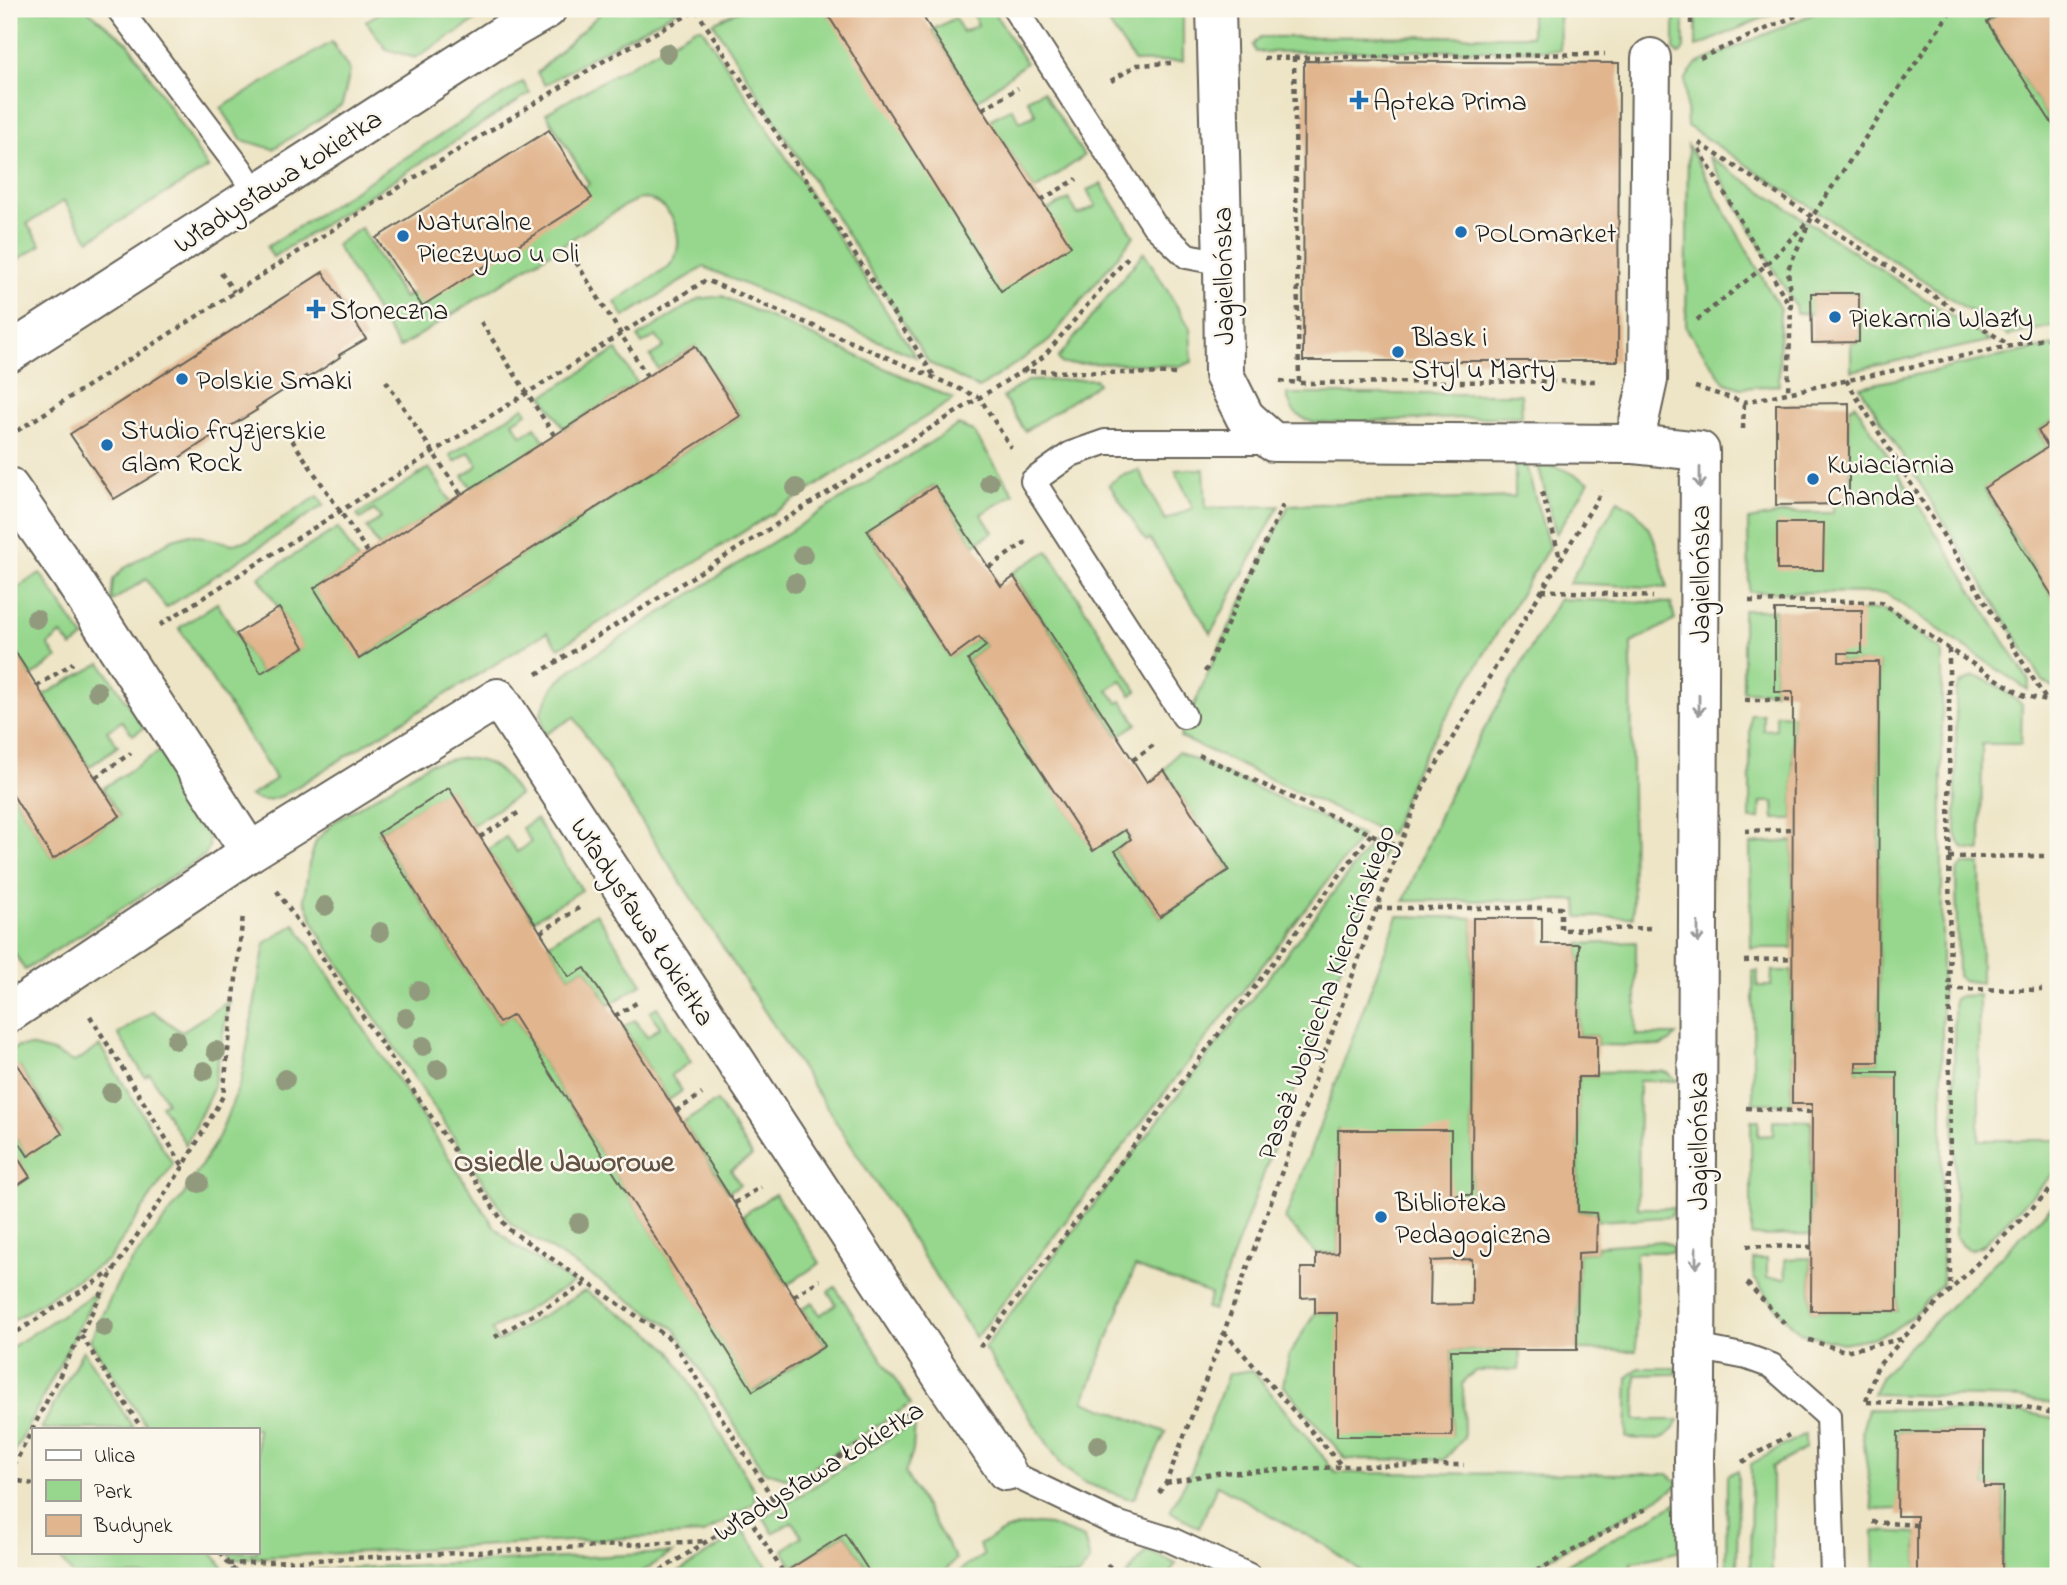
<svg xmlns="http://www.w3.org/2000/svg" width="2067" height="1585" font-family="'Indie Flower',sans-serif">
	<rect width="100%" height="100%" fill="#fbf7ec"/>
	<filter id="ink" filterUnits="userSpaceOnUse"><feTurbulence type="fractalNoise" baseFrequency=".0143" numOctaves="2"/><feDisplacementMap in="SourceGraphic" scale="14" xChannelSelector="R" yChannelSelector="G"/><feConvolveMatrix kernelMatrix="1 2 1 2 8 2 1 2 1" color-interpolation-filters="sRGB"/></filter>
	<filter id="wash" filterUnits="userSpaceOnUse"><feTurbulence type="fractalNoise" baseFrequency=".00686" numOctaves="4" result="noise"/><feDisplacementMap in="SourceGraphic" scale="28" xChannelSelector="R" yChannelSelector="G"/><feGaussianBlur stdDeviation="1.57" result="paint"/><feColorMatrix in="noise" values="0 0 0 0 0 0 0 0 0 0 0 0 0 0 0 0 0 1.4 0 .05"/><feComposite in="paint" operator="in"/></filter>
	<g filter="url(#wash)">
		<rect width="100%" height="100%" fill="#eee5c6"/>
		<g fill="#96d78d" stroke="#597a54" stroke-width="2">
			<polygon points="9,9 86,9 129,44 208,168 89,240 64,201 27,224 41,245 9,265"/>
			<polygon points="386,9 494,9 415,58 386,49 366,21"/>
			<polygon points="605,9 680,9 586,60 545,85 537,73"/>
			<polygon points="742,9 837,9 828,15 1047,210 1069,199 1078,215 1096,206 1087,190 1101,184 1134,236 1048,342 979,388 929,363 713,23"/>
			<polygon points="971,9 992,9 1026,63 977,101 932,30 955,18 963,32 978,25"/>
			<polygon points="1099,9 1183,9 1183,61 1135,62"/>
			<polygon points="1531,9 1559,9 1560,50 1256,52 1253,45 1260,37 1531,36"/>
			<polygon points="1674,9 1684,9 1684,48 1681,53 1678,54 1674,50"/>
			<polygon points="1696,9 1783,9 1696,47"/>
			<polygon points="1824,9 2008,9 1988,22 2058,133 2058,325 2008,336 1687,126 1685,80 1696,64"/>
			<path d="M696 28H702L916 357 704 267 624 317 615 302C628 293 642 284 656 275 660 273 666 270 669 266 689 246 674 200 644 199 636 199 630 203 624 206L399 348 336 245 361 228 404 298 589 184 546 113Z"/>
			<polygon points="332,42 350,71 342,105 273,149 242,140 221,108"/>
			<polygon points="523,82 530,93 273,257 267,247"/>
			<polygon points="1043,91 1084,156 1035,190 989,120 1012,108 1020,122 1036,115 1027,99"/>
			<polygon points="1688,145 1780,309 1779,385 1741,388 1725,383 1686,328"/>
			<polygon points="1708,156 1989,341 1851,371 1851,343 1859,342 1859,293 1812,293 1812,314 1796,313 1795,306"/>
			<polygon points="1144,252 1190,328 1192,362 1181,366 1104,363 1062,364 1058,358"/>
			<path d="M722 296 954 399 559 648 547 632 282 796C269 800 262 803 250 796L276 779 179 628 217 603 261 673 303 647 259 577 338 528 358 560 315 588 360 658 740 416 695 346 658 369 650 356 664 347 656 336 642 344 638 337 698 299Z"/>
			<polygon points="2058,344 2058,418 2038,431 2048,447 1984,489 2058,605 2058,691 2043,681 1860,387"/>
			<polygon points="617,350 637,383 564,429 543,396"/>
			<polygon points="1095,379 1098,384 1025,431 1003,397 1027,381"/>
			<path d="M1287 394H1521L1522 416 1314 423C1297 416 1291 413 1287 394Z"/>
			<polygon points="1855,404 2029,681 2028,690 1885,593 1749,592 1748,520 1786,513 1833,513 1833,504 1849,504 1849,408"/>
			<polygon points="524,407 527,413 513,422 522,436 535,427 545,442 472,488 463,476 478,465 469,452 455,462 450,455"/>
			<polygon points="958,425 973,431 1014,494 981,514 993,532 974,545 934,486 867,531 950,657 979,637 986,646 968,660 1093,850 1125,830 1131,839 1115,851 1160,917 1229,870 1164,770 1178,752 1362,836 976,1338 574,717 544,735 541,712 553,687 572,669"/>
			<polygon points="1515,457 1524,458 1549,547 1430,744 1415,771 1390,835 1180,737 1220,646 1289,505 1515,497"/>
			<polygon points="1537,461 1565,470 1589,482 1556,534"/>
			<polygon points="429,468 451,502 379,547 367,528 381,518 374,510 360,519 357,515"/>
			<polygon points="1204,469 1206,508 1279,506 1211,633 1150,539 1146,541 1109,484 1121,476 1139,470 1165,520 1193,508 1175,470"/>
			<polygon points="318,496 324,505 166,608 146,579 111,602 113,580 123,569 173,539 190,534 233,544 249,540"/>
			<path d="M1618 500C1624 504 1632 508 1637 513 1656 532 1662 563 1667 588L1569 583Z"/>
			<polygon points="1048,551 1137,691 1131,695 1121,680 1108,690 1118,703 1122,701 1137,724 1118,736 1012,573"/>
			<polygon points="40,573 84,638 72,647 61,634 48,645 57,658 31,677 9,642 9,593"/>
			<polygon points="1559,599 1671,603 1675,620 1631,643 1633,917 1578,917 1577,900 1404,901 1443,807 1470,754"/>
			<polygon points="1743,610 1775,610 1775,692 1743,691"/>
			<polygon points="1862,610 1885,610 1942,651 1942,1284 1910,1318 1893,1330 1876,1337 1843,1343 1800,1333 1778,1310 1754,1278 1753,1259 1767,1259 1767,1278 1786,1278 1785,1259 1811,1258 1811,1311 1897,1311 1897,1072 1856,1072 1856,1062 1878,1062 1879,663 1839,662 1839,653"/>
			<polygon points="101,663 144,728 133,735 122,721 107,731 118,746 89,767 43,695"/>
			<path d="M1973 677C1991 678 2008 694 2022 704L2021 744H1982L1981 851 1964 849 1959 842 1956 833V691L1960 684Z"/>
			<polygon points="1750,714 1763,714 1763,730 1776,729 1776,714 1793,715 1793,819 1774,819 1773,802 1761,802 1760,819 1750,819"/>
			<polygon points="160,751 209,830 209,848 205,855 25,970 9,945 9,789 53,858 120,816 103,788"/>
			<path d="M458 758C493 759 499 768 519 795L472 825 449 789 378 833 499 1023 513 1015 754 1391 825 1346 802 1309 812 1302 820 1315 836 1304 828 1292 835 1287 911 1404 792 1480 763 1471 675 1329 511 1224 318 932 304 899 309 864 316 841 334 822 429 764Z"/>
			<polygon points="536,819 582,890 533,920 488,850 506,837 517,852 531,842 522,828"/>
			<polygon points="1373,841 1385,848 1213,1310 1206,1308 1211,1294 1135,1267 1084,1401 1166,1432 1134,1498 1127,1498 1085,1483 1063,1467 984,1348"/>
			<polygon points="1793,841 1792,948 1751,948 1750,844"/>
			<polygon points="1964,864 1980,864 1981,983 1962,980 1958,976 1956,879 1958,870"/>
			<polygon points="596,913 642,984 609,1005 585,968 569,977 548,944"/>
			<polygon points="1398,916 1473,918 1472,1195 1451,1195 1338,1130 1338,1253 1316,1254 1285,1219"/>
			<polygon points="295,924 494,1226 515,1246 573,1283 492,1330 498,1342 585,1291 648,1331 670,1350 755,1491 754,1503 703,1534 232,1559 228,1552 257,1552 257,1429 148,1429 90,1340 122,1274 183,1196 219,1136 241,1081 265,943"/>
			<polygon points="1636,942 1636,1035 1676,1035 1670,1042 1661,1046 1597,1045 1597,1036 1578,1035 1579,944"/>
			<polygon points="1753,971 1758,971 1757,986 1771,986 1772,971 1792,971 1792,1104 1753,1103"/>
			<polygon points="1979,995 1979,1140 2058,1140 2058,1169 1983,1245 1970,1250 1962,1246 1955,1235 1954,999 1960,996"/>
			<polygon points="229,1001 213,1089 186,1145 161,1105 167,1102 150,1074 145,1077 118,1034 153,1011 181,1032"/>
			<polygon points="657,1007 691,1062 671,1075 682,1091 669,1100 623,1027 635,1020 647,1037 660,1027 650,1012"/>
			<polygon points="29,1046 53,1052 74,1062 100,1046 173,1164 109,1259 9,1323 9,1191 29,1177 9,1144 17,1139 28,1155 62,1133 19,1066 9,1072 9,1052 17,1047"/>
			<polygon points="1661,1071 1667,1073 1677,1081 1639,1081 1638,1208 1675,1208 1670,1217 1597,1221 1596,1213 1578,1212 1578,1077 1597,1077 1597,1072"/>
			<polygon points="717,1101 752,1156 731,1170 740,1185 728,1192 683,1123"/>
			<polygon points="1751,1120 1759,1120 1758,1136 1773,1135 1773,1120 1811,1121 1812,1235 1751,1236"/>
			<polygon points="775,1194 820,1263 787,1285 743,1215"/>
			<polygon points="2058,1200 2058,1405 2020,1398 1873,1394 1882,1376 1905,1351"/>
			<polygon points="1663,1241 1671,1245 1677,1252 1636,1252 1636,1351 1577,1350 1578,1253 1596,1252 1597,1246"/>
			<polygon points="97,1292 9,1463 9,1349"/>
			<polygon points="1315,1313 1337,1313 1452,1435 1451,1350 1520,1350 1519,1370 1475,1371 1468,1377 1463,1384 1464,1438 1444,1460 1346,1459 1283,1385 1289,1355"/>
			<polygon points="83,1350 134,1429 41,1429"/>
			<path d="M1639 1368H1677L1676 1374 1636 1375 1635 1420H1679C1666 1446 1651 1439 1626 1438L1628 1377Z"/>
			<polygon points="1252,1370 1336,1473 1660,1474 1668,1474 1680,1484 1672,1490 1517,1576 1367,1576 1326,1546 1217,1485 1199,1528 1170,1511 1191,1472 1228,1374"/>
			<polygon points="1868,1409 2018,1411 2058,1419 2058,1576 2002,1576 2003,1487 1984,1487 1984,1432 1898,1432 1898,1509 1873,1510 1862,1431"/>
			<polygon points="915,1422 913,1451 905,1473 956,1559 940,1576 872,1576 845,1534 793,1567 783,1550 802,1536 792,1522 773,1533 764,1518"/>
			<polygon points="1805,1434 1805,1449 1772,1467 1772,1576 1750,1576 1751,1464"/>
			<polygon points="1738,1470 1737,1576 1726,1576 1727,1476"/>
			<polygon points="1680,1501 1681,1551 1631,1563 1631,1576 1547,1576"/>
			<path d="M1037 1524 1050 1525 1084 1538 1090 1561 1078 1576H957L963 1568 984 1555 979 1545C999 1533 1014 1525 1037 1524Z"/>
			<polygon points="744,1531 773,1576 672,1576"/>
			<polygon points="1874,1531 1917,1533 1917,1576 1875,1576"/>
			<polygon points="1147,1550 1176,1564 1168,1576 1126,1576"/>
			<polygon points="56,1552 212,1552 229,1576 73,1576"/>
			<polygon points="672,1553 635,1576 250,1576 246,1573"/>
		</g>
		<g id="blocks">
			<g fill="#e1b68f" fill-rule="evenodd">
				<polygon points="837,9 918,9 1071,246 1001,291 828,15"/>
				<polygon points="2008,9 2058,9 2058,133 1987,22"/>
				<polygon points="1304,61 1619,63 1618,361 1303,361"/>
				<polygon points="549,130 592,198 422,306 376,238"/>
				<polygon points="323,272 366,339 339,355 340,357 324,368 307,378 306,376 256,408 257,410 224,430 223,429 173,462 174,463 114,499 70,434"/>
				<polygon points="1811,293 1859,293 1859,342 1812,343"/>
				<polygon points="695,346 740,416 359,659 314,588"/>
				<polygon points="1849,403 1849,504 1776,505 1776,404"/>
				<polygon points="2058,418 2058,605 1984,488 2048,447 2038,431"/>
				<polygon points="935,486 1001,586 1014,577 1147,782 1164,770 1229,870 1160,917 1115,851 1131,839 1125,830 1093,851 968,660 986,646 979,637 950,658 867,530"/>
				<polygon points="1777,523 1824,523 1823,570 1777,570"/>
				<polygon points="279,608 304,647 261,673 236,634"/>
				<polygon points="1775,610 1862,610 1862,653 1839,653 1839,662 1879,662 1878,1062 1856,1062 1856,1072 1897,1072 1897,1311 1811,1311 1812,1104 1792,1104 1793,692 1775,692"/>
				<polygon points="9,642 120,816 53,859 9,789"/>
				<polygon points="449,788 569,977 585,968 825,1346 753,1391 513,1015 499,1023 378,833"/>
				<path d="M1473 918H1542V944H1579L1578 1035 1597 1036V1077H1578V1212L1596 1213 1597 1221 1596 1252 1578 1253 1577 1350H1451L1452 1436H1337V1313H1315V1297L1301 1298V1268H1316V1254L1338 1253V1130H1451V1195H1472ZM1472 1259V1304L1430 1305 1431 1261Z"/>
				<polygon points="18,1065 62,1134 28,1156 17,1139 9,1144 30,1177 9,1191 9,1072"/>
				<polygon points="1898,1432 1984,1432 1984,1487 2003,1487 2002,1576 1917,1576 1917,1516 1897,1516"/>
				<polygon points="845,1534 872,1576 778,1576 793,1567"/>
			</g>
		</g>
	</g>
	<g filter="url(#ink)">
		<use href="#blocks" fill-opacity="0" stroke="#666258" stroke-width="2"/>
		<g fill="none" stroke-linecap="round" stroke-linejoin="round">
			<g stroke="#666258" stroke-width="28">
				<g id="lane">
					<polyline points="119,9 240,169 256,194"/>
					<polyline points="1015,9 1154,225 1187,256 1223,263"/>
					<polyline points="1184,716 1033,481 1071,454 1105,442 1273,442"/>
					<polyline points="1696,1347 1747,1357 1772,1366 1828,1416 1833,1576"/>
					<polyline points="1006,1471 1113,1522 1171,1540 1249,1576"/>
				</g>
			</g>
			<g stroke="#666258" stroke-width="42">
				<g id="street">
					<polyline points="1216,9 1223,263 1224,375 1245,417 1273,442 1634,444 1700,451 1696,1384 1694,1459 1696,1576"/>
					<polyline points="9,353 514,28 547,9"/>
					<polyline points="1634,444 1648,380 1651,58"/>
					<polyline points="9,487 71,576 250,852 9,1013"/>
					<polyline points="250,852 498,698 949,1387 1006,1471"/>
				</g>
			</g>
			<g stroke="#666258" stroke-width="4.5" stroke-dasharray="5 5" stroke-linecap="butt">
				<polyline points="1691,9 1691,29"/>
				<polyline points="696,10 934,376"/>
				<polyline points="923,18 940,9"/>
				<polyline points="1294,57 1299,383"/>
				<polyline points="1264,58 1605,54"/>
				<polyline points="1700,58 1811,9"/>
				<polyline points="1111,81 1137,65 1171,63"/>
				<polyline points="983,109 1018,88"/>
				<polyline points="1699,143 2009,345"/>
				<polyline points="1699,149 1791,308 1788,392"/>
				<polyline points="1041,200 1077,179"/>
				<polyline points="576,262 647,376"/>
				<polyline points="221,273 234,292"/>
				<polyline points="1791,308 1788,269 1812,217 1952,9"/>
				<polyline points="1697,320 1766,265 1808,221"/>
				<polyline points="481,322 554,435"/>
				<polyline points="1023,371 1044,356 1128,257"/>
				<polyline points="1846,380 2047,701 2058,700"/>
				<polyline points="386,381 461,495"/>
				<polyline points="1280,381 1299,383 1600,381"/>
				<polyline points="1695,387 1744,402 2058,336"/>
				<polyline points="1743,429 1744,402"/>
				<polyline points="9,436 458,150 602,62 699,9"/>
				<polyline points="292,440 369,554"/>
				<polyline points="1542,492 1560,558"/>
				<polyline points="989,567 1026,542"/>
				<polyline points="1542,590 1653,597"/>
				<polyline points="1749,601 1881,602 1949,649 2022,695 2047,701"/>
				<polyline points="160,625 706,280 935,378 980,398 1011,448"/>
				<polyline points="1949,649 1950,1293"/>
				<polyline points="1205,672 1283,505"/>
				<polyline points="537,674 1022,371 1177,374"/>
				<polyline points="37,686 73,663"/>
				<polyline points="1745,700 1793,700"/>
				<polyline points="1199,755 1399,847"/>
				<polyline points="1133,760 1155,744"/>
				<polyline points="96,777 131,753"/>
				<polyline points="1745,831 1793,829"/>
				<polyline points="480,837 518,813"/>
				<polyline points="1949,857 2044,856"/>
				<polyline points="277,891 508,1229 672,1340 774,1500"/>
				<polyline points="1377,908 1561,908 1561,930 1651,928"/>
				<polyline points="541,932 579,908"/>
				<polyline points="1744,961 1792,958"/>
				<polyline points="1949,989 2042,990"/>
				<polyline points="90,1016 183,1166"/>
				<polyline points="615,1016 638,1002"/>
				<polyline points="1746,1108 1811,1112"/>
				<polyline points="676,1111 702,1094"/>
				<polyline points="735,1203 761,1187"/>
				<polyline points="1747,1246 1811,1247"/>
				<polyline points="1747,1283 1787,1326"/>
				<polyline points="794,1296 820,1280"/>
				<polyline points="1224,1332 1342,1466 1464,1465"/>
				<polyline points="81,1335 142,1429"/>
				<polyline points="9,1337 111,1272"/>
				<polyline points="495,1337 587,1283"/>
				<polyline points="1809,1340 1845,1351 1902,1339 2058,1182"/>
				<polyline points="980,1347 1371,834"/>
				<polyline points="1866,1401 1877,1367 1902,1340"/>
				<polyline points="1867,1402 2021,1406 2058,1414"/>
				<polyline points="1742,1462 1789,1435"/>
				<polyline points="9,1475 113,1271 183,1167 223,1096 243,915"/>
				<polyline points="9,1479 33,1484"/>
				<polyline points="1166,1483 1217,1473 1342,1467"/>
				<polyline points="1159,1493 1166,1483 1224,1332 1399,847 1424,785 1602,491"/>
				<polyline points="748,1516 783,1572"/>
				<polyline points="1872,1522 1917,1525"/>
				<polyline points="220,1552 228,1564 240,1576"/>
				<polyline points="228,1564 706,1541"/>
				<polyline points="652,1576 908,1414"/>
				<polyline points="1102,1576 1110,1564"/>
				<polyline points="1528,1576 1646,1509"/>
			</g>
			<use href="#lane" stroke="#fff" stroke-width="24"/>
			<use href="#street" stroke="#fff" stroke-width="38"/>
		</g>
		<g fill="#929a7e">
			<circle cx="667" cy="53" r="10"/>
			<circle cx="989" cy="482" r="10"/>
			<circle cx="796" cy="488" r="10"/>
			<circle cx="803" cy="555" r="10"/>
			<circle cx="795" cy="583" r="10"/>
			<circle cx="36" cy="619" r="10"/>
			<circle cx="97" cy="691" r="10"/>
			<circle cx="325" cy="906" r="10"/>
			<circle cx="380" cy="932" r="10"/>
			<circle cx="419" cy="991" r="10"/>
			<circle cx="406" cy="1018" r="10"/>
			<circle cx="176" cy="1040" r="10"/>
			<circle cx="423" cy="1046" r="10"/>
			<circle cx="216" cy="1051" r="10"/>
			<circle cx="438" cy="1069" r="10"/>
			<circle cx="204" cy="1071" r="10"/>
			<circle cx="285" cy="1079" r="10"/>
			<circle cx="111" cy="1093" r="10"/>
			<circle cx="199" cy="1183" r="10"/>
			<circle cx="579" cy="1223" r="10"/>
			<circle cx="104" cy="1327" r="10"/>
			<circle cx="1098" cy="1445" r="10"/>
		</g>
		<defs><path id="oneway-shaft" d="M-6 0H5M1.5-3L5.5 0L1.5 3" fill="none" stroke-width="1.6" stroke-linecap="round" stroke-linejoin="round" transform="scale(1.75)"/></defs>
		<g stroke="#999">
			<use href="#oneway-shaft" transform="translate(1700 478) rotate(90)"/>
			<use href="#oneway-shaft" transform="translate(1699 705) rotate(90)"/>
			<use href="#oneway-shaft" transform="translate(1698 933) rotate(90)"/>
			<use href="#oneway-shaft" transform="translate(1696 1258) rotate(90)"/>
		</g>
	</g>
	<g fill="#1f6fb2" stroke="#fbf7ec" stroke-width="2.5">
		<path d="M1355.5 89.5h7v7h7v7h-7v7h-7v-7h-7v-7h7z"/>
		<circle cx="1461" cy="232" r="7"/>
		<circle cx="403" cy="236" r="7"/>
		<path d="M312.5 298.5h7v7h7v7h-7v7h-7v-7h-7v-7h7z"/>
		<circle cx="1835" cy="317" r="7"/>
		<circle cx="1398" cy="352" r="7"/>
		<circle cx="182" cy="379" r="7"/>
		<circle cx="107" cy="445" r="7"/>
		<circle cx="1813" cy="479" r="7"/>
		<circle cx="1381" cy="1217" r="7"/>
	</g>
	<g text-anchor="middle" stroke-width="5" stroke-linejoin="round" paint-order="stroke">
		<g font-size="28" fill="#1c1c1c" stroke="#fbf7ec" text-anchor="start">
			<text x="1373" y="110">Apteka Prima</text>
			<text x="417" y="230">Naturalne<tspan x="417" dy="32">Pieczywo u Oli</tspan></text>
			<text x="1475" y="242">POLOmarket</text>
			<text x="330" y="319">Słoneczna</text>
			<text x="1849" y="327">Piekarnia Wlazły</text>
			<text x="1412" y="346">Blask i<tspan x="1412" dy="32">Styl u Marty</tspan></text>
			<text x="196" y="389">Polskie Smaki</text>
			<text x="121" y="439">Studio fryzjerskie<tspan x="121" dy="32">Glam Rock</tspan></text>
			<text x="1827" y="473">Kwiaciarnia<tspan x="1827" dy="32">Chanda</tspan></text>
			<text x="1395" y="1211">Biblioteka<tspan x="1395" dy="32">Pedagogiczna</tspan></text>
		</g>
		<g font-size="28" fill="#1c1c1c" stroke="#fbf7ec">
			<text transform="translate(277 180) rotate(-33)" y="10">Władysława Łokietka</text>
			<text transform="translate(1222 276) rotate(-91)" y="10">Jagiellońska</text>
			<text transform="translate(1699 574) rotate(-90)" y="10">Jagiellońska</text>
			<text transform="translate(644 921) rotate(57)" y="10">Władysława Łokietka</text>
			<text transform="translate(1325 992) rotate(-70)" y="10">Pasaż Wojciecha Kierocińskiego</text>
			<text transform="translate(1697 1141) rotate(-90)" y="10">Jagiellońska</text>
			<text transform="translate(818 1470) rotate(-32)" y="10">Władysława Łokietka</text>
		</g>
		<g font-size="30" font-weight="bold" fill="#615244" stroke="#fbf7ec">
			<text x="564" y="1171">Osiedle Jaworowe</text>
		</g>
	</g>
	<rect width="2067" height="1585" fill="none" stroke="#fbf7ec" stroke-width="35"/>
	<rect x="32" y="1428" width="228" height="126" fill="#fbf7ec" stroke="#a29f99" stroke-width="2"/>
	<rect x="46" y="1450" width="35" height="10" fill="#ffffff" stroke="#a29f99" stroke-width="2"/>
	<text x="94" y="1462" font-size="21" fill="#1c1c1c">Ulica</text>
	<rect x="46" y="1480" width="35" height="21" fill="#96d78d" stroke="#a29f99" stroke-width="2"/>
	<text x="94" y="1498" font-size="21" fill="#1c1c1c">Park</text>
	<rect x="46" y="1515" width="35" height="21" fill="#e1b68f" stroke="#a29f99" stroke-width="2"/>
	<text x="94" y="1532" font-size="21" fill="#1c1c1c">Budynek</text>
</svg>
